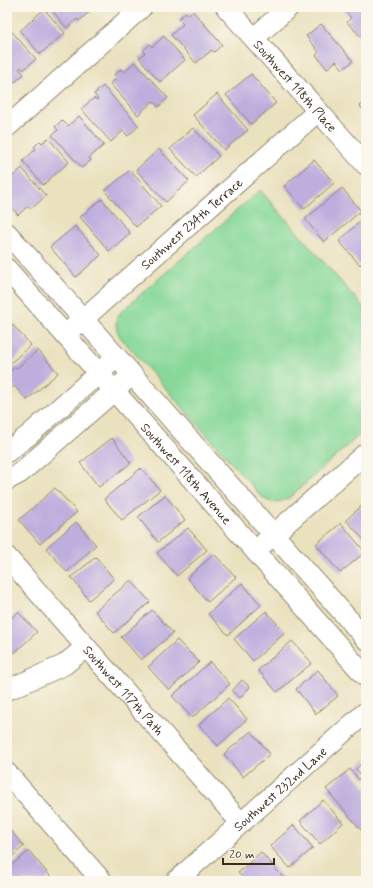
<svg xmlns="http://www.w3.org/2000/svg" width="373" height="888" font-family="Mynerve,sans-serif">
	<rect width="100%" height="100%" fill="#fbf7ec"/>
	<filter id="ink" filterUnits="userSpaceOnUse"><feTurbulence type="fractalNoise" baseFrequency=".025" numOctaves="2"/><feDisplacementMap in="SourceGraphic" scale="8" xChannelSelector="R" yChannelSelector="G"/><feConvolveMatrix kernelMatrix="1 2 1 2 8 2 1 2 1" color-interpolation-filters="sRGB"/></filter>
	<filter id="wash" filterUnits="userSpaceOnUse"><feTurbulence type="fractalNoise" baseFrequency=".012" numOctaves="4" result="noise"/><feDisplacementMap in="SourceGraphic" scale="16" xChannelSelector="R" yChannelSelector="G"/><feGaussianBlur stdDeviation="0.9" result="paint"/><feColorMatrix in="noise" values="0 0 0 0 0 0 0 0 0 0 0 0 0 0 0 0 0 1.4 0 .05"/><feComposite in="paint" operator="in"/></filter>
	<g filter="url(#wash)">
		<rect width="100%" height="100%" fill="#eae1be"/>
		<path fill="#87d899" stroke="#61815c" d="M260 190 366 310V429L291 496C281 504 270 505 260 495L121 338C115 329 114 319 122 311Z"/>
		<g id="blocks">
			<g fill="#beaede">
				<polygon points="49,7 95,7 79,21 77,19 67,28"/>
				<polygon points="341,7 366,7 366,35 362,38 347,22 351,18"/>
				<polygon points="44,9 65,33 40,54 20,31"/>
				<polygon points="193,11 222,45 214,52 212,50 196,63 171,35 183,24 178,19 186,12 188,15"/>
				<polygon points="321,24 353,61 343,69 336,61 327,69 316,55 319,52 306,36"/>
				<polygon points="7,26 36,59 23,70 21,67 19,69 24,74 15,82 7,74"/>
				<polygon points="164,36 185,60 160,82 139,58 145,53 143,51 150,44 152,47"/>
				<polygon points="135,62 168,98 158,107 153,101 138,115 110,84 117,78 114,75 121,69 124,72"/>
				<polygon points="251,74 276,103 251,124 226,95"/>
				<polygon points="103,86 139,126 128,136 123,131 111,142 81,109 94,98 97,100 98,99 94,94"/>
				<polygon points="217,94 248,130 224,150 193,115"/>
				<polygon points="366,101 366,113 360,106"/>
				<polygon points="79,116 104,145 89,158 91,160 82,168 52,135 58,130 55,127 62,120 68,126"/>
				<polygon points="193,128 219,156 196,177 170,149"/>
				<polygon points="48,138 69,162 43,185 23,161 36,149 34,147 40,141 42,143"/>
				<polygon points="159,149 189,181 166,202 136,170"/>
				<polygon points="314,160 334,183 304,209 284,186"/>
				<polygon points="22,168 46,196 31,209 28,206 18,215 7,202 7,179 9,177 10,179"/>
				<polygon points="130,170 161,206 136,227 105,191"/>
				<polygon points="342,188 361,211 324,242 305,219"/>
				<polygon points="102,199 130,233 109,251 80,217"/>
				<polygon points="366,216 366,259 360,265 339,241"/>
				<polygon points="75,226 101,255 76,277 50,247"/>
				<polygon points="10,322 31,345 7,366 7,325"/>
				<polygon points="38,350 58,373 27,400 14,386 7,392 7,374 15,367 17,368"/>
				<polygon points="112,438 131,463 99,487 80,463"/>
				<polygon points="141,468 160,490 122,520 104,499"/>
				<polygon points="55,488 77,512 40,544 19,520"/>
				<polygon points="165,495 185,520 158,542 138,517"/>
				<polygon points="366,502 366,542 346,520"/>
				<polygon points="76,522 96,545 67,572 46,548"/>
				<polygon points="341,523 365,552 340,573 316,544"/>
				<polygon points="188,528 207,550 177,576 157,553"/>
				<polygon points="214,554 236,577 208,602 187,578"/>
				<polygon points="96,557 114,579 89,600 71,577"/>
				<polygon points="131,580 150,602 114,633 95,611"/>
				<polygon points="242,583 261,605 228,635 208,614"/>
				<polygon points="152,610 173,633 141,660 121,637"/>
				<polygon points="266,611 285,633 253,661 234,639"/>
				<polygon points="18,612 37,632 13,654 7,647 7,622"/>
				<polygon points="177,640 199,662 169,690 148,667"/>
				<polygon points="292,641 312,663 277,692 258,670"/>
				<polygon points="210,662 230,684 192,718 172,696"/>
				<polygon points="318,670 338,696 316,714 296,689"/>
				<polygon points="242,680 250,687 240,698 232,691"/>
				<polygon points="228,698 247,719 218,746 199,725"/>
				<polygon points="251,731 270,754 243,777 224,754"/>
				<polygon points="366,759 366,780 356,769"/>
				<polygon points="350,769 366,788 366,828 362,831 326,789"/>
				<polygon points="323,800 343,823 320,844 300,821"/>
				<polygon points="294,825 313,848 290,868 270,846"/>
				<polygon points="7,827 24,846 7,861"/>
				<polygon points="29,851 50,876 45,881 9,881 7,878 7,869"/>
				<polygon points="261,852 286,881 246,881 238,873"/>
			</g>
		</g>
	</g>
	<g filter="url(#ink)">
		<use href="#blocks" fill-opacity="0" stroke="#92866e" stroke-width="1"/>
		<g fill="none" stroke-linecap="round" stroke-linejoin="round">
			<g stroke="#92866e" stroke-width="22">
				<g id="minor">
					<path id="s1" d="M226 7 366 165"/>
					<polyline points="254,38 289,7"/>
					<polyline points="7,127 142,7"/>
					<polyline points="7,233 366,639"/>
					<path id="s2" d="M7 269 366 677"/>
					<path id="s3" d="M73 328 318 111"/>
					<polyline points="7,452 29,435 109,364"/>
					<polyline points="7,480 20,473 123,383"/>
					<polyline points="264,543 366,453"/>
					<path id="s4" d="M7 557 241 823"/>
					<polyline points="7,690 64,665 86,647"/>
					<polyline points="7,773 102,881"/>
					<path id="s5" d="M176 881 366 712"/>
				</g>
			</g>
			<use href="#minor" stroke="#fff" stroke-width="20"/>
		</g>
	</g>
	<g text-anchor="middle" stroke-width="3" stroke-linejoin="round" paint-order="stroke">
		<g font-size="13" fill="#3b2a1e" stroke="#fbf7ec">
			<text dy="5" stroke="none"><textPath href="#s1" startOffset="105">Southwest 118th Place</textPath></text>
			<text dy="5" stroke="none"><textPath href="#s3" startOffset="158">Southwest 234th Terrace</textPath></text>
			<text dy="5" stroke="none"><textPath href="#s2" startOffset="272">Southwest 118th Avenue</textPath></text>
			<text dy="5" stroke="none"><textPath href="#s4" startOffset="177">Southwest 117th Path</textPath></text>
			<text dy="5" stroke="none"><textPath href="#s5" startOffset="139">Southwest 232nd Lane</textPath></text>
		</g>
	</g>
	<rect width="373" height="888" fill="none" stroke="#fbf7ec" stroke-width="24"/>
	<path d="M223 858v6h51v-6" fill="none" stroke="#3b2a1e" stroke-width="2"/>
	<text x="229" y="858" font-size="12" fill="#3b2a1e" stroke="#fbf7ec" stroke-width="3" paint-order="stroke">20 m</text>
</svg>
